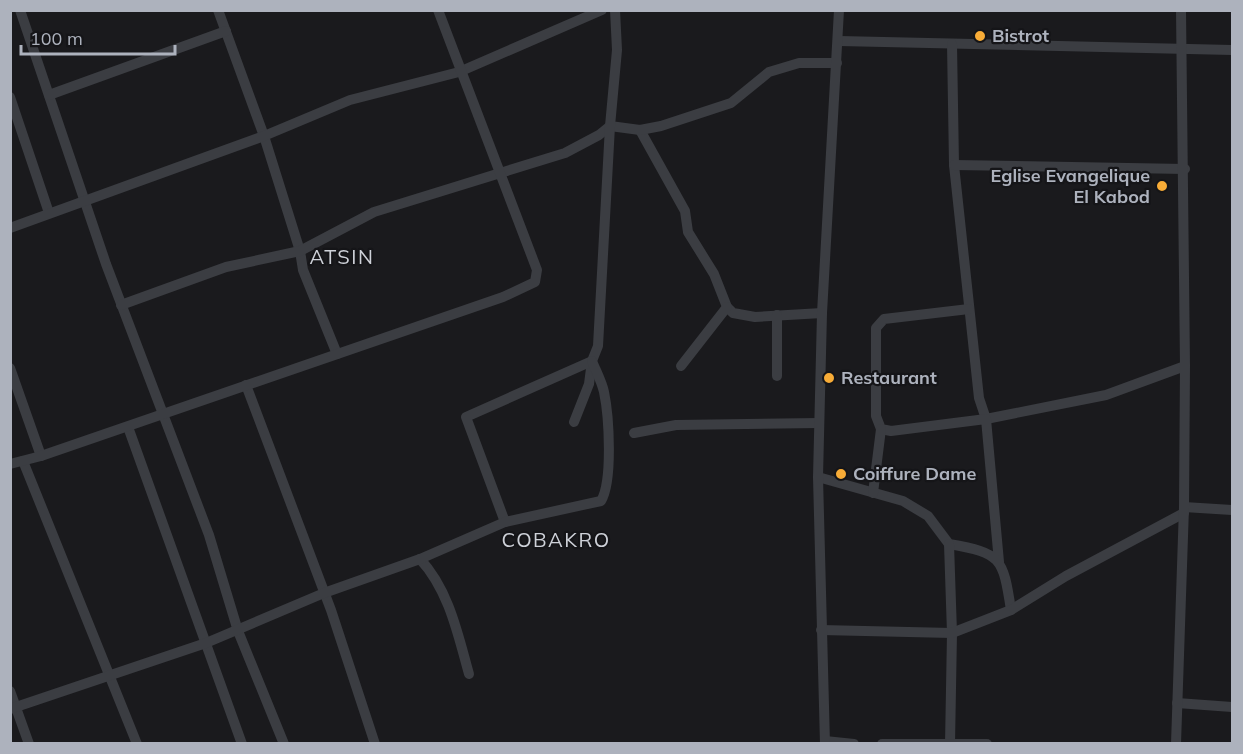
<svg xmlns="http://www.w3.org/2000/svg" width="1243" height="754" font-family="Mulish,sans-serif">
	<rect width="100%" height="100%" fill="#1a1a1d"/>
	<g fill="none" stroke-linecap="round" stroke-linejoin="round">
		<g stroke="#3b3d42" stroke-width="10">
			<polyline points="20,10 106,264 209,535 238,631 284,744"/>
			<polyline points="218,10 264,136 300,251 303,270 337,354"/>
			<polyline points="839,41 1232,50"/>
			<polyline points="952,44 954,165 979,398 986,419 1106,395 1185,366"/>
			<polyline points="49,95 226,31"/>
			<polyline points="10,97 49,213"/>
			<polyline points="640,130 685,211 688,232 714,274 727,307 733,313 755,317 822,313"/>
			<polyline points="954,165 1185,169"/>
			<polyline points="10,228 264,136 350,100 459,72 602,10"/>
			<polyline points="121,305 226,267 300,251 374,212 565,153 599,135 610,126 640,130 661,126 731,103 769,72 799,63 837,63"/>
			<polyline points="969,309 884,319 876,328 876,416 881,429 891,431 986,419 999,562"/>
			<polyline points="681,366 727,307"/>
			<polyline points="10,368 41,456"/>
			<polyline points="777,376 777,315"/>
			<polyline points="246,385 331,610 375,744"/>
			<polyline points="574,422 589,384 592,361 598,346 610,126 617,50 615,10"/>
			<polyline points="128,427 242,744"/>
			<polyline points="634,433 676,425 819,423"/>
			<polyline points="23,461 137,744"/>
			<polyline points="10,464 41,456 503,297 535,282 537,270 438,10"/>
			<path d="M818 477 903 501 928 516 949 544C1001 553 1003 557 1011 610"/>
			<polyline points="873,493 881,429"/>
			<polyline points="1184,507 1232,510"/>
			<polyline points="505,522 466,417 592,361"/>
			<polyline points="949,544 952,633 950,744"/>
			<path d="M420 559C449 590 458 635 469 674"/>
			<polyline points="821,630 952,633 1011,610 1066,576 1184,513"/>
			<polyline points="10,691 29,744"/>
			<polyline points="1177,703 1232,707"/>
			<path d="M10 709 206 643 324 593 420 559 505 522 601 501C613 481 609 416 604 392 602 382 596 371 592 361"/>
			<polyline points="825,741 854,744"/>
			<polyline points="825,744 818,477 822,313 839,10"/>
			<polyline points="882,744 987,744"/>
			<polyline points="1176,744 1184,507 1185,366 1181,10"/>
		</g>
	</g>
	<g fill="#f8ac37" stroke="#151518" stroke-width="2">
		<circle cx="980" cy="36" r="6"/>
		<circle cx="1162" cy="186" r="6"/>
		<circle cx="829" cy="378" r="6"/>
		<circle cx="841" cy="474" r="6"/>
	</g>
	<g text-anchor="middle" stroke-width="4.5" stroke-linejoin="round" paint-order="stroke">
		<g font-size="18" font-weight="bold" fill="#adb2bd" stroke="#151518" text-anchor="start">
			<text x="992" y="42">Bistrot</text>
			<text x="1150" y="182" text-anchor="end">Eglise Evangelique<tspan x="1150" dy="21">El Kabod</tspan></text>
			<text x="841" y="384">Restaurant</text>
			<text x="853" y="480">Coiffure Dame</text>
		</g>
		<g font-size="20" letter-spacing="1.5" fill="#ced1d8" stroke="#151518">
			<text x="342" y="264">ATSIN</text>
			<text x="556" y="547">COBAKRO</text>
		</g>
	</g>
	<rect width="1243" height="754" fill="none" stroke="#adb2bd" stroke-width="24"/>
	<path d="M21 45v9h154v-9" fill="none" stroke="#adb2bd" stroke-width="3"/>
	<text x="30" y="45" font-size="18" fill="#adb2bd" stroke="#151518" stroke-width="4.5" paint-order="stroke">100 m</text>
</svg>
